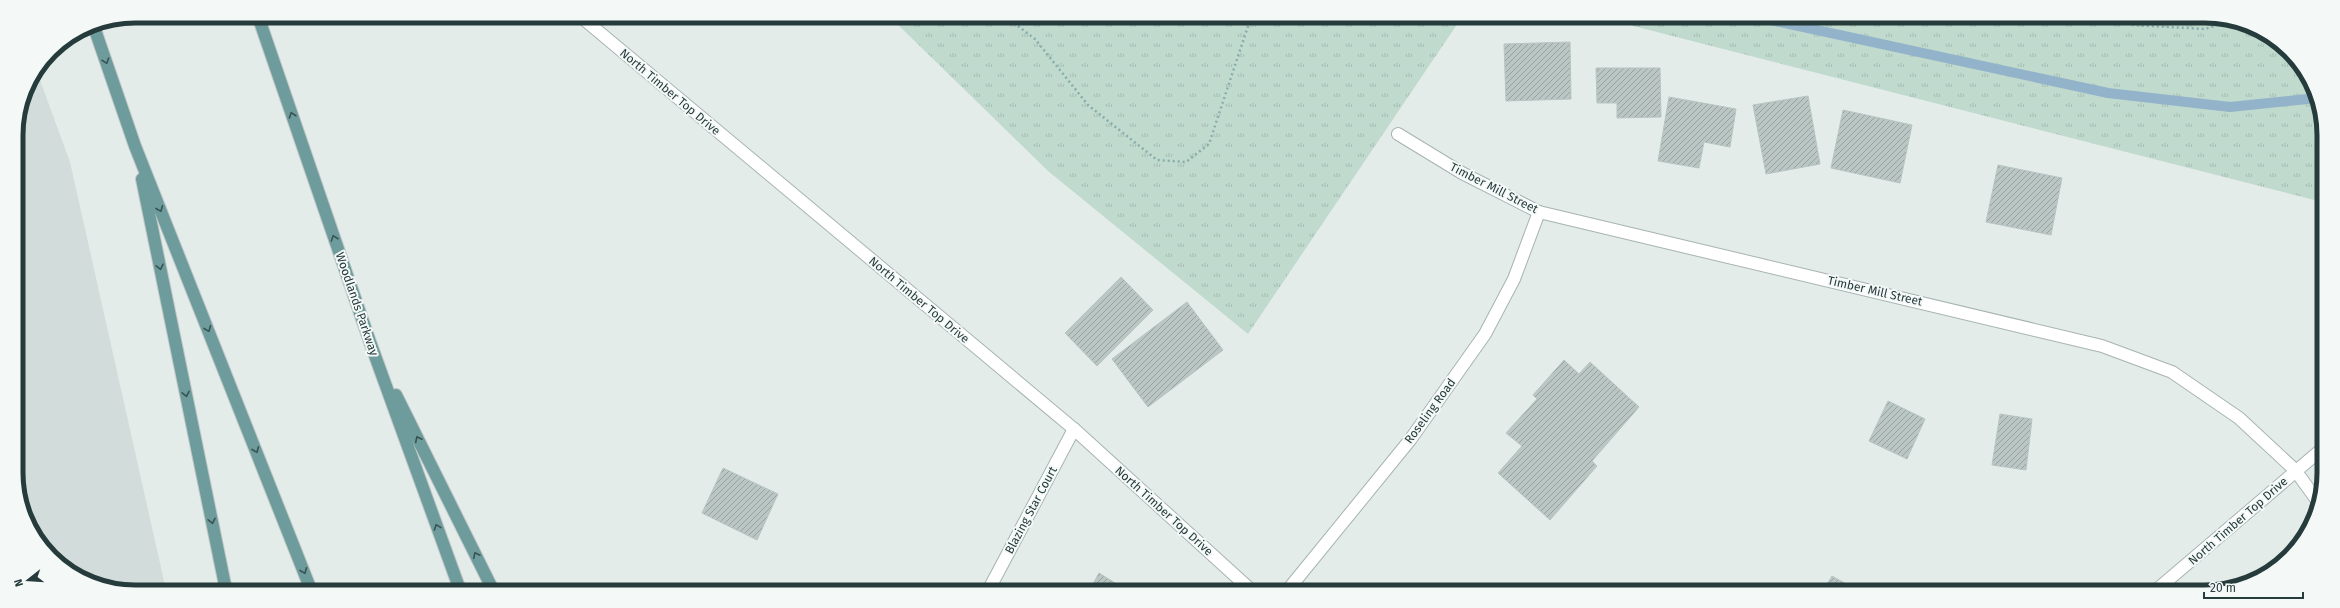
<svg xmlns="http://www.w3.org/2000/svg" width="2340" height="608" font-family="'Fira Sans',sans-serif">
	<defs>
		<pattern id="grass-tufts" width="24" height="20" patternUnits="userSpaceOnUse"><rect width="24" height="20" fill="#c0dace"/><path d="M3 7l-1-3M5 7V3M7 7l1-3M15 17l-1-3M17 17v-4M19 17l1-3" fill="none" stroke="#a5bcb2"/></pattern>
		<pattern id="building-hatch" width="6" height="6" patternUnits="userSpaceOnUse"><rect width="6" height="6" fill="#bac6c4"/><path d="M-1 1l2-2M0 6l6-6M5 7l2-2" fill="none" stroke="#97a2a0"/></pattern>
	</defs>
	<rect width="100%" height="100%" fill="#e4ecea"/>
	<polygon fill="#d2dcda" points="37,72 70,162 166,590 112,590 76,576 51,557 32,532 18,496 16,128 25,89"/>
	<g fill="url(#grass-tufts)">
		<polygon points="890,17 1462,17 1248,334 1048,171"/>
		<polygon points="1602,18 2228,18 2264,32 2289,51 2312,82 2322,112 2322,202"/>
	</g>
	<g fill="none" stroke-linecap="round" stroke-linejoin="round">
		<polyline stroke="#93b3ca" stroke-width="10" points="1761,18 2108,93 2230,107 2317,98"/>
	</g>
	<g fill="url(#building-hatch)" stroke="#b7c5c3">
		<polygon points="1570,42 1571,99 1506,101 1504,44"/>
		<polygon points="1596,68 1660,68 1661,117 1617,118 1617,103 1597,103"/>
		<polygon points="1808,96 1820,164 1766,174 1753,105"/>
		<polygon points="1669,97 1736,109 1730,147 1704,142 1699,168 1658,161"/>
		<polygon points="1843,110 1912,125 1900,183 1831,168"/>
		<polygon points="1998,165 2062,178 2051,235 1986,222"/>
		<polygon points="1121,277 1153,310 1097,366 1065,333"/>
		<polygon points="1187,302 1223,350 1148,407 1112,359"/>
		<polygon points="1564,360 1579,374 1590,362 1639,407 1592,461 1597,466 1550,520 1498,473 1522,446 1506,433 1537,399 1533,395"/>
		<polygon points="1888,401 1925,419 1907,459 1869,441"/>
		<polygon points="2000,414 2032,419 2026,470 1992,465"/>
		<polygon points="723,468 778,494 757,540 702,513"/>
		<polygon points="1099,573 1128,591 1089,591"/>
		<polygon points="1832,576 1859,591 1823,591"/>
	</g>
	<g fill="none" stroke-linecap="round" stroke-linejoin="round">
		<g stroke="#a7b3b2" stroke-width="14">
			<g id="minor">
				<polyline points="580,16 1074,429 1252,591"/>
				<polyline points="1398,134 1462,173 1539,212 2102,346 2172,372 2239,418 2295,470 2319,503"/>
				<polyline points="988,591 1074,429"/>
				<polyline points="1287,591 1410,440 1485,334 1514,279 1539,212"/>
				<polyline points="2154,592 2322,449"/>
			</g>
		</g>
		<g stroke="#c2c8c8" stroke-width="14">
			<g id="primary">
				<polyline points="258,16 370,342 460,590"/>
				<polyline points="93,24 135,146 311,590"/>
				<polyline points="142,179 226,590"/>
				<polyline points="396,395 493,590"/>
			</g>
		</g>
		<g stroke="#88acaa" stroke-width="2.5" stroke-dasharray="2 3" stroke-linecap="butt">
			<polyline points="1006,17 1035,39 1088,105 1157,160 1186,162 1209,144 1251,17"/>
			<polyline points="2113,18 2133,25 2205,29 2234,20"/>
		</g>
		<use href="#minor" stroke="#fff" stroke-width="12"/>
		<use href="#primary" stroke="#6e9c9c" stroke-width="12"/>
	</g>
	<defs><path id="oneway-chevron" d="M-2-3.5L2.5 0L-2 3.5" fill="none" stroke-width="1.6" stroke-linecap="round" stroke-linejoin="round"/></defs>
	<g stroke="#385353">
		<use href="#oneway-chevron" transform="translate(106 61) rotate(71)"/>
		<use href="#oneway-chevron" transform="translate(292 115) rotate(-109)"/>
		<use href="#oneway-chevron" transform="translate(160 209) rotate(68)"/>
		<use href="#oneway-chevron" transform="translate(334 238) rotate(-109)"/>
		<use href="#oneway-chevron" transform="translate(160 267) rotate(78)"/>
		<use href="#oneway-chevron" transform="translate(208 329) rotate(68)"/>
		<use href="#oneway-chevron" transform="translate(186 394) rotate(78)"/>
		<use href="#oneway-chevron" transform="translate(418 439) rotate(-116)"/>
		<use href="#oneway-chevron" transform="translate(256 450) rotate(68)"/>
		<use href="#oneway-chevron" transform="translate(212 521) rotate(78)"/>
		<use href="#oneway-chevron" transform="translate(437 527) rotate(-110)"/>
		<use href="#oneway-chevron" transform="translate(476 555) rotate(-116)"/>
		<use href="#oneway-chevron" transform="translate(304 571) rotate(68)"/>
	</g>
	<g text-anchor="middle" stroke-width="4" stroke-linejoin="round" paint-order="stroke">
		<g font-size="12" fill="#263b3b" stroke="#f4f9f8">
			<text transform="translate(670 92) rotate(40)" y="4">North Timber Top Drive</text>
			<text transform="translate(1494 188) rotate(27)" y="4">Timber Mill Street</text>
			<text transform="translate(1875 291) rotate(13)" y="4">Timber Mill Street</text>
			<text transform="translate(919 300) rotate(40)" y="4">North Timber Top Drive</text>
			<text transform="translate(357 304) rotate(71)" y="4">Woodlands Parkway</text>
			<text transform="translate(1430 411) rotate(-54)" y="4">Roseling Road</text>
			<text transform="translate(1031 510) rotate(-62)" y="4">Blazing Star Court</text>
			<text transform="translate(1164 511) rotate(42)" y="4">North Timber Top Drive</text>
			<text transform="translate(2238 521) rotate(-41)" y="4">North Timber Top Drive</text>
		</g>
	</g>
	<path d="M0 0H2340V608H0ZM135 23H2205A112 112 0 0 1 2317 135V473A112 112 0 0 1 2205 585H135A112 112 0 0 1 23 473V135A112 112 0 0 1 135 23Z" fill="#f4f9f8" fill-rule="evenodd"/>
	<path fill="none" stroke="#263b3b" stroke-width="5" d="M135 23H2205A112 112 0 0 1 2317 135V473A112 112 0 0 1 2205 585H135A112 112 0 0 1 23 473V135A112 112 0 0 1 135 23Z"/>
	<g transform="translate(28 580) rotate(253)" stroke="#f4f9f8" stroke-width="3" paint-order="stroke">
	<path d="M0-3L7 15L0 10L-7 15Z" fill="#263b3b"/>
	<text y="-6" font-size="11" font-weight="bold" text-anchor="middle" fill="#263b3b">N</text>
	</g>
	<path d="M2204 592v6h99v-6" fill="none" stroke="#263b3b" stroke-width="2"/>
	<text x="2210" y="592" font-size="12" fill="#263b3b" stroke="#f4f9f8" stroke-width="3" paint-order="stroke">20 m</text>
</svg>
